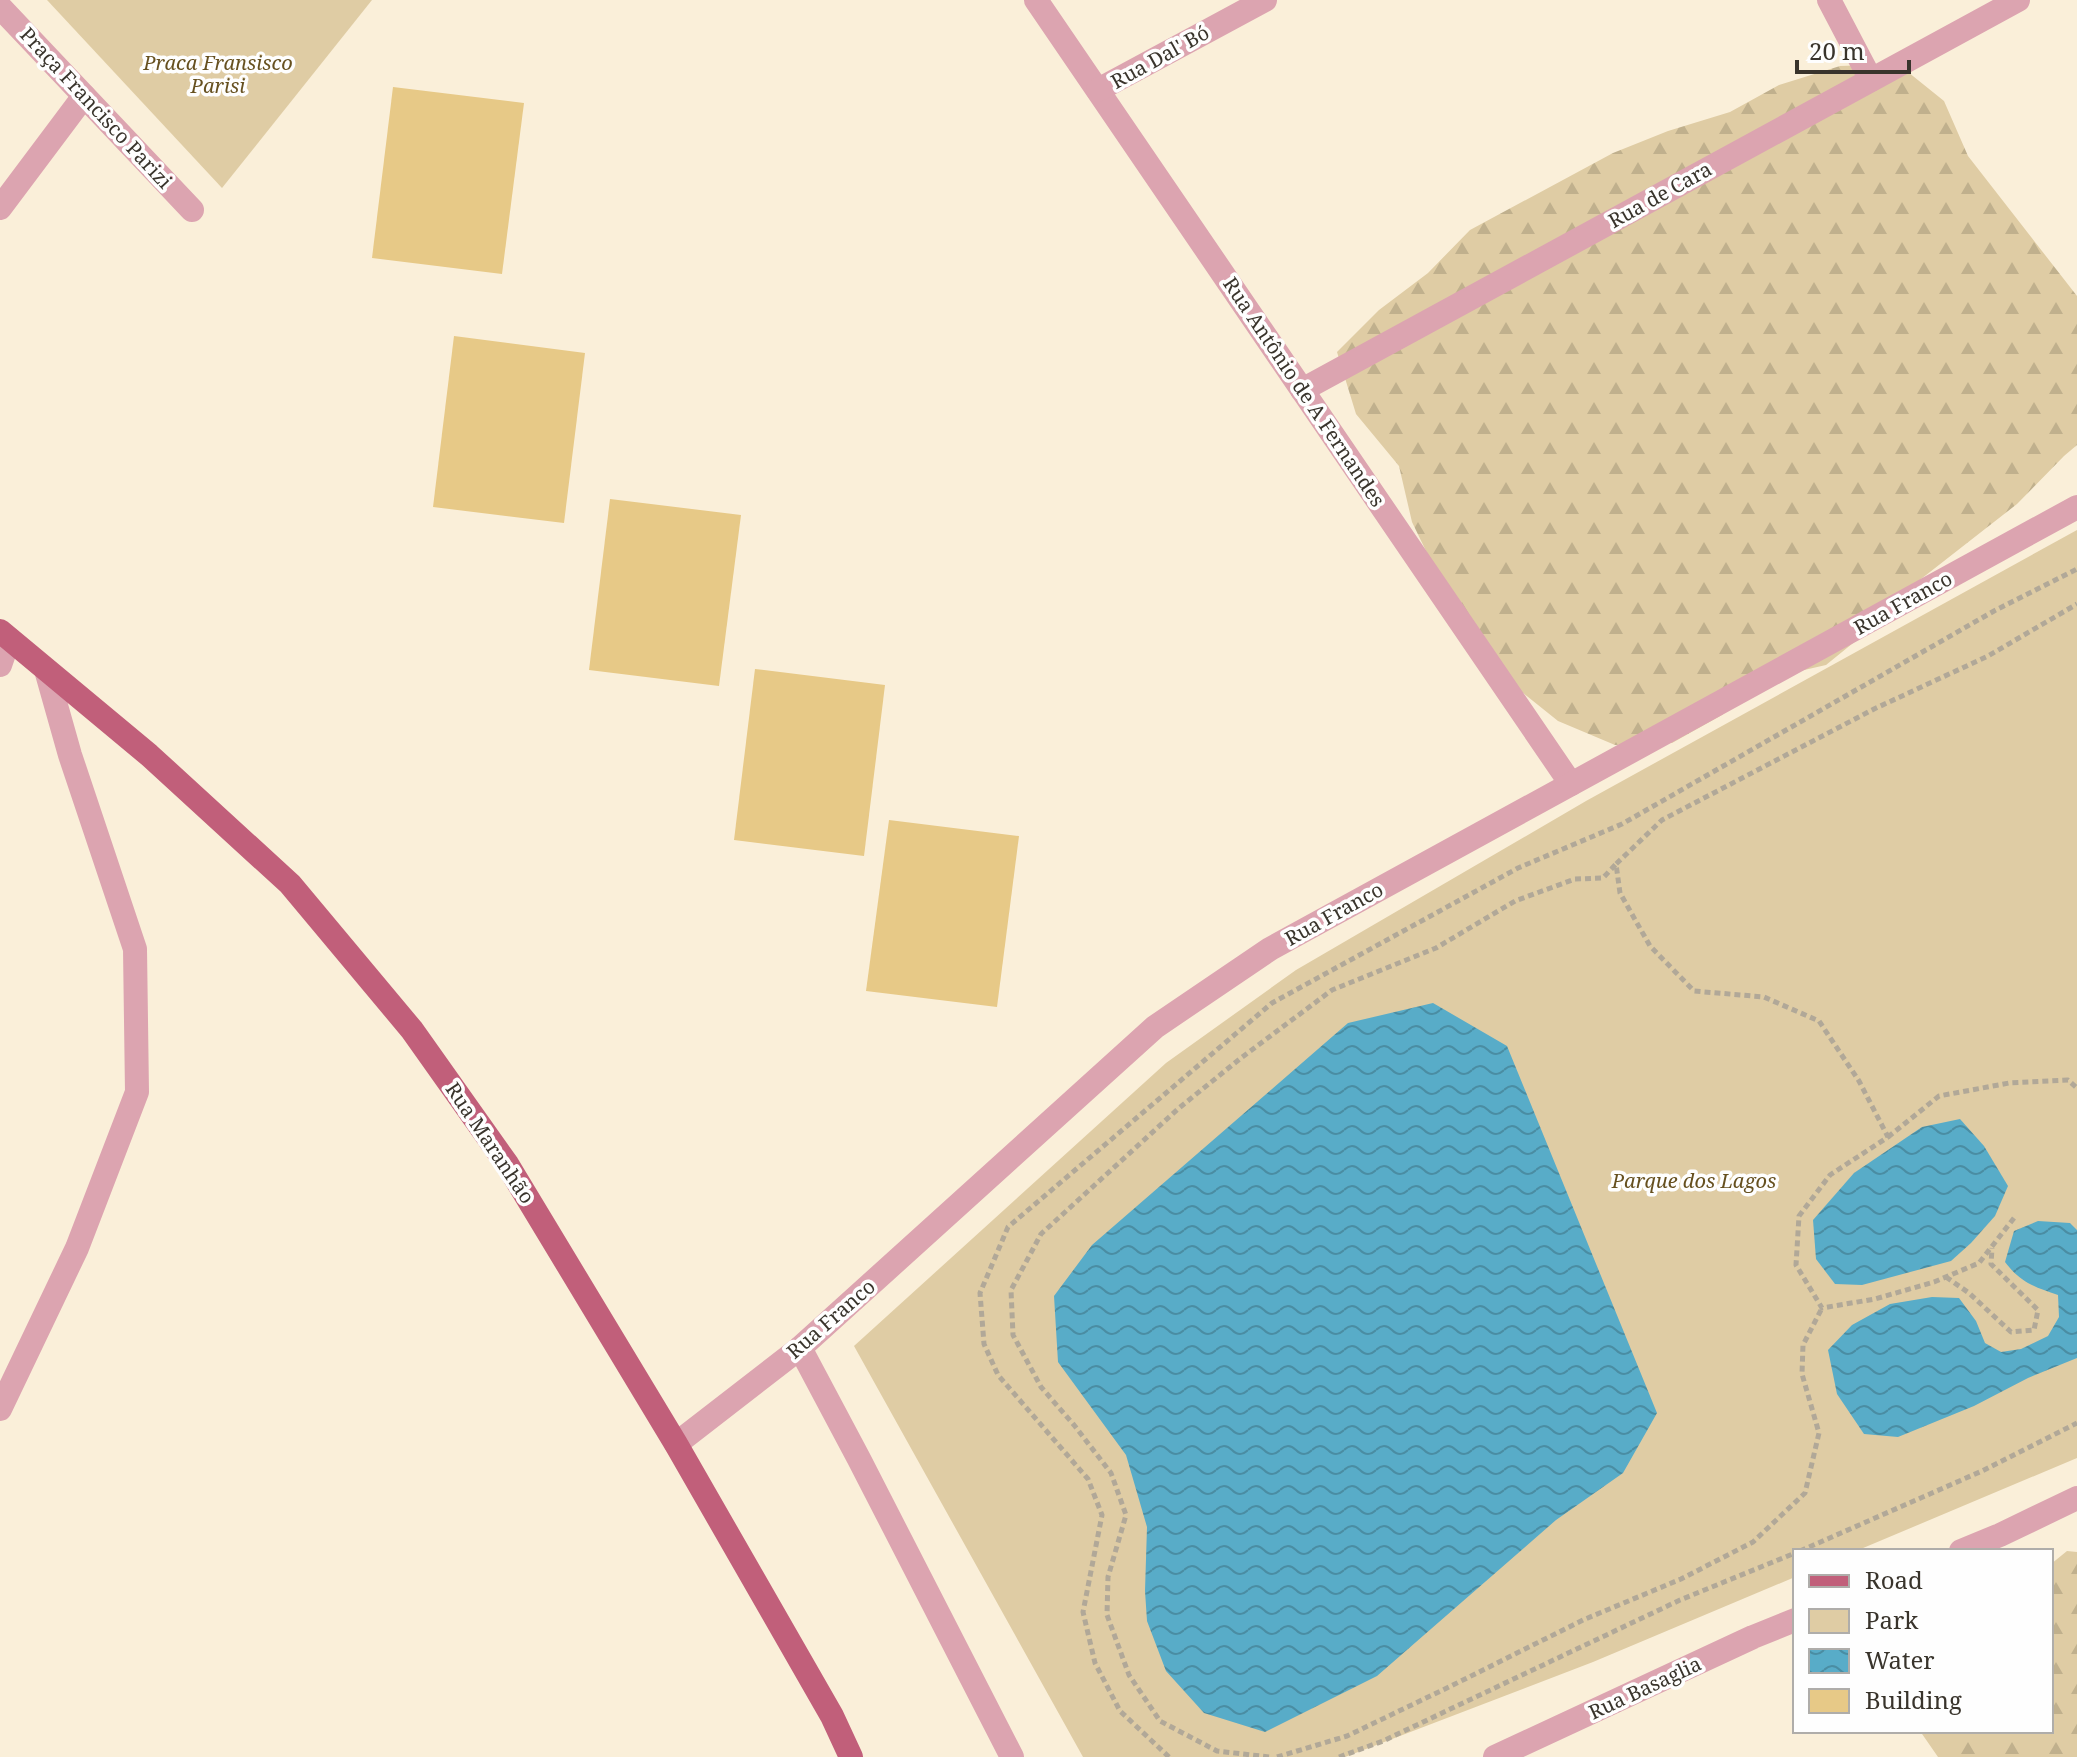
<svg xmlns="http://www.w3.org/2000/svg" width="2077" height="1757" font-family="'Noto Serif',serif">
	<defs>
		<pattern id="forest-firs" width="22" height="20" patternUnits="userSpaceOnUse" patternTransform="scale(2)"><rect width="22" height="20" fill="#dfcca4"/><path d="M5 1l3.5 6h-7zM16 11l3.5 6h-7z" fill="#c0b08d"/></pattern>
		<pattern id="water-waves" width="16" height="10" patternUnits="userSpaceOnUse" patternTransform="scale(2)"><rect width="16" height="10" fill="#58acc8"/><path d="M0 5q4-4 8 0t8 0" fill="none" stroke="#4a8da3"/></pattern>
	</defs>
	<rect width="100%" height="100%" fill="#faefd9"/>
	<g fill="url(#forest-firs)">
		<polygon points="1898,64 1944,101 1968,156 2077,296 2077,445 2064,456 2017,504 1921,579 1879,622 1826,665 1769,678 1722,715 1672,743 1615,745 1558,721 1512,684 1441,582 1412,522 1399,466 1356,414 1337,352 1379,310 1428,273 1470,230 1613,153 1668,131 1730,112 1779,85 1840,66"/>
		<polygon points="2067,1551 2077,1552 2077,1757 1938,1757 1920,1731 2051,1731 2051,1564"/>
	</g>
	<g fill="#dfcca4">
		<polygon points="47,0 372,0 222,188"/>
		<polygon points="2077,530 2077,1458 1856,1551 1795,1551 1795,1577 1593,1662 1345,1757 1083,1757 854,1346 1166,1063 1296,970 1586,801"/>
	</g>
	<g fill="url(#water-waves)">
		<polygon points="1433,1003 1507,1046 1657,1413 1623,1473 1556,1520 1377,1676 1265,1732 1204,1713 1166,1671 1147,1621 1145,1591 1147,1527 1126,1455 1058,1362 1054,1296 1092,1245 1348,1023"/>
		<polygon points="1960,1119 1984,1146 2008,1186 1995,1216 1971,1243 1951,1261 1862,1285 1835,1284 1816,1259 1813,1220 1854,1173 1922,1127"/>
		<path d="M2038 1221 2070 1223 2077 1230V1358L2028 1378 1974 1406 1898 1437 1864 1434 1837 1394 1828 1350 1852 1325 1890 1304 1932 1297 1959 1298 1976 1321 1985 1343 2001 1352 2021 1349 2048 1336 2059 1317 2058 1295C2034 1287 2020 1282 2005 1262L2014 1231Z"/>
	</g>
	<g fill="#e7c987">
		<polygon points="393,87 524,103 502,274 372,258"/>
		<polygon points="454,336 585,353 564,523 433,507"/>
		<polygon points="610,499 741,515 719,686 589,670"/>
		<polygon points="755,669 885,685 864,856 734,840"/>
		<polygon points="889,820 1019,836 997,1007 866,991"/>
	</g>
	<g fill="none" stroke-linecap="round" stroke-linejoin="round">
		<g stroke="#b1a898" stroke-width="5" stroke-dasharray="6 4" stroke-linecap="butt">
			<polyline points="1888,1137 1939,1096 2009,1083 2068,1080 2077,1088"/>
			<polyline points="2014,1218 1979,1263 1934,1282 1875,1299 1822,1308 1796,1265 1799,1216 1830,1175 1888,1137 1859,1081 1819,1021 1764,997 1694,991 1650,946 1620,893 1616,864 1662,820 1874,709 1988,656 2077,604"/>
			<polyline points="1946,1277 1969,1293 2011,1332 2034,1330 2038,1310 1991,1264 1992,1248"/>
			<polyline points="1800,1551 1982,1471 2077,1423"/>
			<polyline points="1169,1757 1120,1711 1095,1663 1083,1612 1102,1515 1088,1479 998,1375 984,1344 980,1293 1008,1227 1272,1003 1518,868 1622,824 1994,611 2077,569"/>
			<polyline points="1269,1757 1217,1751 1160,1721 1129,1675 1107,1615 1108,1577 1126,1515 1111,1473 1074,1425 1041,1387 1013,1335 1011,1290 1041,1234 1179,1108 1241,1058 1332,990 1436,948 1515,901 1575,879 1603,878 1616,864"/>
			<polyline points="1277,1757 1347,1736 1449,1687 1583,1620 1681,1579 1753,1542 1805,1493 1819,1433 1802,1374 1803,1345 1822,1308"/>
			<polyline points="1339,1757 1383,1741 1680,1600 1795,1553"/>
		</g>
		<g stroke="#dca4b0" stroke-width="24">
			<polyline points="1036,0 1571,784"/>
			<polyline points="1829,0 1871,80"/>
			<polyline points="0,7 192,210"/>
			<polyline points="1098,90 1265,0"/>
			<polyline points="0,208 84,96"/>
			<polyline points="1302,390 2018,0"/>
			<polyline points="0,665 9,639"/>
			<polyline points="800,1348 859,1459 1012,1757"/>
			<polyline points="0,1409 77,1248 137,1092 135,949 70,755 46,670"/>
			<polyline points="676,1444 800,1348 1155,1027 1270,949 2077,507"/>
			<polyline points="1961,1551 2000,1535 2077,1498"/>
			<polyline points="1495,1757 1753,1637 1795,1620"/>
		</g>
		<polyline stroke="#c15f7a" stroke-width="24" points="0,631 149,755 290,884 412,1030 507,1164 676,1444 832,1716 851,1757"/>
	</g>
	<g text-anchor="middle" stroke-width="7" stroke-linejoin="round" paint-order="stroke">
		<g font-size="20" fill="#39342c" stroke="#fefefe">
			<text transform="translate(1160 57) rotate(-29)" y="7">Rua Dal' Bó</text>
			<text transform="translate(96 108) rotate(47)" y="7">Praça Francisco Parizi</text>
			<text transform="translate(1660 195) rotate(-29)" y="7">Rua de Cara</text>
			<text transform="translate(1304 392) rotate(56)" y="7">Rua Antônio de A Fernandes</text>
			<text transform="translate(1903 603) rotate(-29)" y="7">Rua Franco</text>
			<text transform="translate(1334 914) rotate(-29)" y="7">Rua Franco</text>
			<text transform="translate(490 1143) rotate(56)" y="7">Rua Maranhão</text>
			<text transform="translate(831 1319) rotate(-41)" y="7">Rua Franco</text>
			<text transform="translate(1645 1688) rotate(-25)" y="7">Rua Basaglia</text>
		</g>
		<g font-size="20" font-style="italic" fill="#66501f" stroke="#fefefe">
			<text x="218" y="70">Praca Fransisco<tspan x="218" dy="23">Parisi</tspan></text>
			<text x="1694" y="1188">Parque dos Lagos</text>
		</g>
	</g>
	<rect x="1793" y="1549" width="260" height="184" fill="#fefefe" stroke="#afadaa" stroke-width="2"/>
	<rect x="1809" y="1575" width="40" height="12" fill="#c15f7a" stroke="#afadaa" stroke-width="2"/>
	<text x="1865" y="1589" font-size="24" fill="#39342c">Road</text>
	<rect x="1809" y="1609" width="40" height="24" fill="#dfcca4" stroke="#afadaa" stroke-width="2"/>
	<text x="1865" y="1629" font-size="24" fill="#39342c">Park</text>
	<rect x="1809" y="1649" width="40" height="24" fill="url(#water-waves)" stroke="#afadaa" stroke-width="2"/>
	<text x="1865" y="1669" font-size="24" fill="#39342c">Water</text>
	<rect x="1809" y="1689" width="40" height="24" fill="#e7c987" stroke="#afadaa" stroke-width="2"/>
	<text x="1865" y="1709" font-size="24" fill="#39342c">Building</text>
	<path d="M1797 60v12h112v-12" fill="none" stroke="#39342c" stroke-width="4"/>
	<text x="1809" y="60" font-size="24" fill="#39342c" stroke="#fefefe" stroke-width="6" paint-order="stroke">20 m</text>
</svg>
